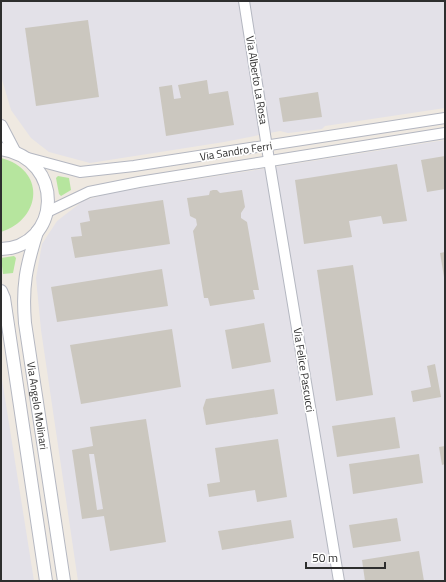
<svg xmlns="http://www.w3.org/2000/svg" width="446" height="582" font-family="'Titillium Web',sans-serif">
	<rect width="100%" height="100%" fill="#efe9e1"/>
	<g fill="#e3e1e8">
		<polygon points="1,1 445,1 445,108 325,126 322,129 288,133 280,131 224,142 90,163 49,152 31,138 11,110 1,76"/>
		<polygon points="445,140 445,581 78,581 41,330 36,278 42,244 57,221 83,201 110,193"/>
		<polygon points="1,373 34,581 1,581"/>
	</g>
	<g fill="#b6e59e">
		<path d="M1 158C45 169 43 218 1 232Z"/>
		<polygon points="58,176 69,178 71,190 61,196 59,194 56,178"/>
		<polygon points="14,256 16,258 13,273 3,274 1,258"/>
	</g>
	<g fill="#cbc7bf" fill-rule="evenodd">
		<polygon points="88,20 99,97 36,106 25,28"/>
		<polygon points="207,80 209,94 228,91 234,125 166,136 159,87 172,85 174,99 181,98 178,85"/>
		<polygon points="318,92 322,117 283,122 279,98"/>
		<polygon points="445,156 445,189 427,192 421,160"/>
		<polygon points="397,164 407,221 383,224 381,216 349,221 352,237 304,244 295,180"/>
		<polygon points="213,190 217,190 220,193 242,190 245,207 241,213 241,218 247,222 259,290 253,290 255,299 210,306 208,298 204,298 193,231 197,225 196,219 190,216 187,198 209,195 210,191"/>
		<polygon points="163,200 170,244 75,258 71,237 82,236 80,223 90,221 88,211"/>
		<polygon points="445,252 445,277 444,277 440,253"/>
		<polygon points="353,265 373,395 336,401 317,270"/>
		<polygon points="162,269 168,306 57,322 51,287"/>
		<polygon points="264,323 271,362 232,369 225,330"/>
		<polygon points="172,329 181,387 81,404 70,345"/>
		<polygon points="435,364 441,397 413,402 411,391 431,387 427,366"/>
		<polygon points="274,389 278,414 206,425 203,408 206,399"/>
		<polygon points="395,417 400,448 337,457 332,426"/>
		<path d="M146 419 166 542 110 551 104 516 82 519 72 450 93 446 90 427ZM89 454H94L103 509 97 510Z"/>
		<polygon points="278,439 287,497 257,502 255,490 209,497 207,484 220,482 215,448"/>
		<polygon points="445,446 445,464 442,465 439,447"/>
		<polygon points="419,454 423,483 353,494 349,464"/>
		<polygon points="397,518 401,541 353,548 349,525"/>
		<polygon points="291,520 294,538 222,550 218,531"/>
		<polygon points="419,551 424,581 365,581 362,560"/>
	</g>
	<g fill="none" stroke-linecap="round" stroke-linejoin="round">
		<g stroke="#b4b7c1" stroke-width="12">
			<g id="minor">
				<polyline points="244,1 269,160 339,581"/>
				<polyline points="28,158 80,172 134,166 445,118"/>
				<polyline points="47,212 89,192 139,182 445,133"/>
			</g>
		</g>
		<g stroke="#b4b7c1" stroke-width="14">
			<g id="tertiary">
				<polyline points="1,126 14,151"/>
				<path d="M1 149C66 159 61 247 1 249"/>
				<path id="s1" d="M37 232C26 267 22 286 25 323L64 581"/>
				<polyline points="1,291 4,298 46,581"/>
			</g>
		</g>
		<use href="#minor" stroke="#fff" stroke-width="10"/>
		<use href="#tertiary" stroke="#fff" stroke-width="12"/>
	</g>
	<g text-anchor="middle" stroke-width="3.5" stroke-linejoin="round" paint-order="stroke">
		<g font-size="11" fill="#2e2e2e" stroke="#fff">
			<text transform="translate(257 80) rotate(81)" y="4">Via Alberto La Rosa</text>
			<text transform="translate(236 151) rotate(-9)" y="4">Via Sandro Ferri</text>
			<text transform="translate(304 370) rotate(81)" y="4">Via Felice Pascucci</text>
			<text dy="4" stroke="none"><textPath href="#s1" startOffset="176">Via Angelo Molinari</textPath></text>
		</g>
	</g>
	<rect width="446" height="582" fill="none" stroke="#2e2e2e" stroke-width="4"/>
	<path d="M306 562v6h79v-6" fill="none" stroke="#2e2e2e" stroke-width="2"/>
	<text x="312" y="562" font-size="12" fill="#2e2e2e" stroke="#ffffff" stroke-width="3" paint-order="stroke">50 m</text>
</svg>
